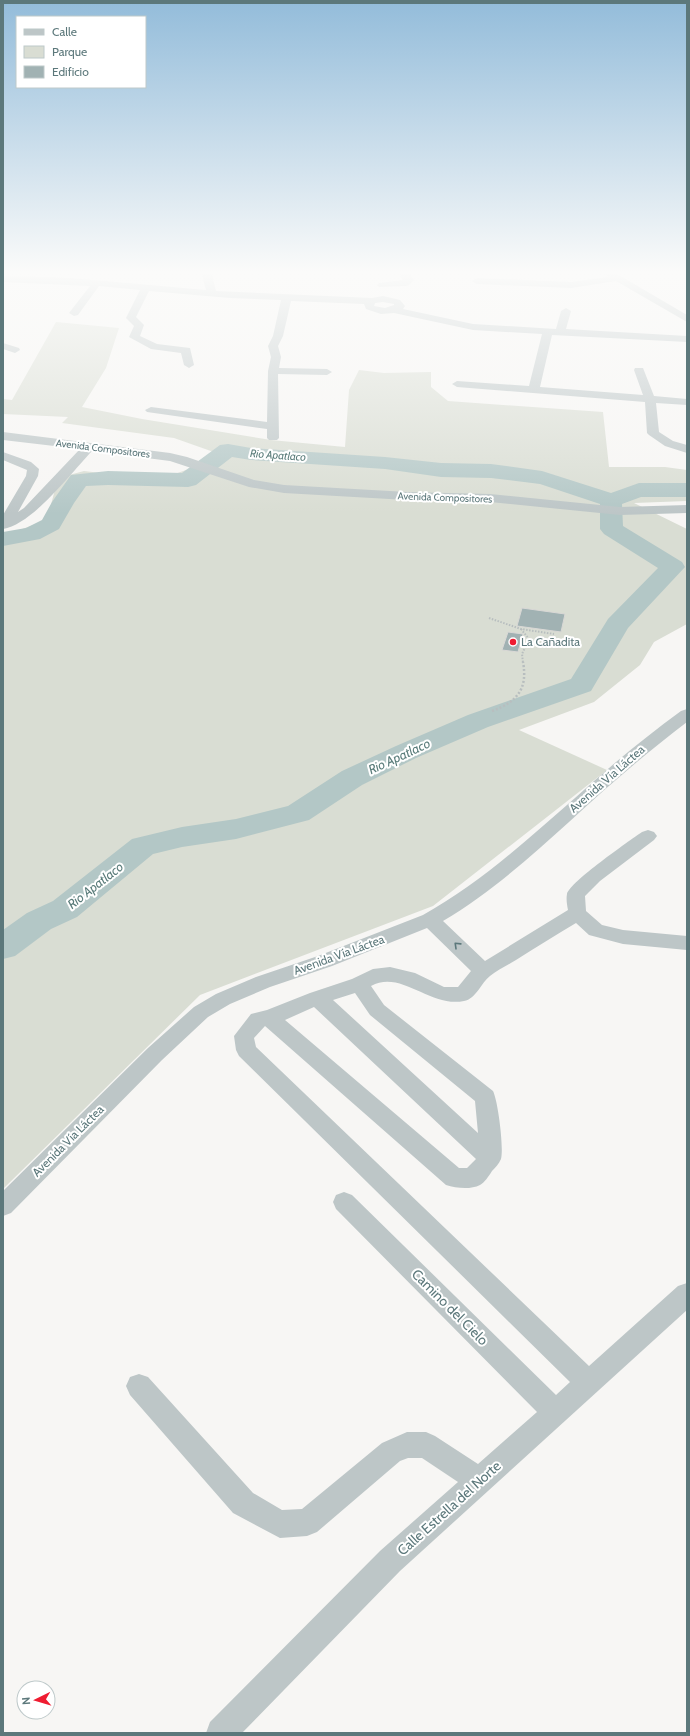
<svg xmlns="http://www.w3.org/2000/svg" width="690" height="1736" font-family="Cabin,sans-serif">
	<rect width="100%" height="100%" fill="#f7f6f4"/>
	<polygon fill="#d9ddd3" points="56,322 119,328 106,368 82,407 142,419 271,440 345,447 349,390 359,370 384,373 431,372 431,387 448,401 603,412 609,467 665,467 687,470 687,501 634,503 687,529 687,624 654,642 640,665 594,702 519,730 607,770 433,906 200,995 3,1189 3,536 47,520 58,478 84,471 158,480 225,456 174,438 62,423 68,417 3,414 3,399 12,400"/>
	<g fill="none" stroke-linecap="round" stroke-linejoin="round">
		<polygon fill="#b3c7c6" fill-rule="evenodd" points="228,444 251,448 385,457 441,463 491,464 542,471 611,493 639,483 687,483 687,497 641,497 622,504 623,526 682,562 685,567 628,628 591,691 488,727 416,758 362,785 309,820 236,839 182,847 153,854 77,917 51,929 15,956 3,959 3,930 27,913 53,901 132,839 182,827 236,819 288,806 342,771 396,746 468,715 571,679 608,619 658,568 604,534 600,529 600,504 540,484 491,478 441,477 385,469 251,460 232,457 196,485 188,487 108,485 86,486 74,503 59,529 40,539 3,546 3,532 26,528 42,520 52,502 71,475 108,471 182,473 220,445"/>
	</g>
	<g fill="#a1b2b3" stroke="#d9d8d6">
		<polygon points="522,608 565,614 561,632 517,626"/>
		<polygon points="508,632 523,634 518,652 502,650"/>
	</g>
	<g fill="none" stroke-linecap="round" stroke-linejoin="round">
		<g stroke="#b8bebf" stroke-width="2" stroke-dasharray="1.5 1.5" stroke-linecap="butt">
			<polyline points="489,618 521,629 554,634"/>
			<polyline points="521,629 529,639 522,654 523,663"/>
		</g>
		<path stroke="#b8bebf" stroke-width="2.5" stroke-dasharray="2 2" stroke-linecap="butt" d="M492 711C517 702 528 689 523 662"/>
		<g fill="#bdc6c7" fill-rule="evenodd">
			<path d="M201 271H211L216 291 372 298 383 296 400 300 405 306 403 309 473 324 556 329 561 311 566 308 571 311 566 329 687 336V342L552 335 540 387 643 395 634 370 635 368H643L654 396 687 399V405L656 403 659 432 673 441 687 445V453L665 446 649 435 647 433 645 402 457 387 452 384 457 381 529 386 542 334 473 330 394 313 381 314 366 309 364 304 291 301 283 336 278 346 281 357 279 368 327 369 332 372 327 375 278 374 279 438 277 440H269L267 438V429L147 412 145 410 151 407 267 422 268 371 271 357 268 346 273 336 281 300 230 298 149 291 136 317 144 325 140 336 157 344 190 348 194 365 189 368 184 365 181 353 151 349 129 337 134 326 126 318 140 290 99 286 78 315 74 316 69 313 90 286 3 282V276L71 278 206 290ZM383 302 394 304V305L385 308 374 306 375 303Z"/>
			<polygon points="398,271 408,271 414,280 409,285 406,286 379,287 377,285 379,283 403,280"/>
			<polygon points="603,271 612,271 687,315 687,322 616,281 571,288 477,284 472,281 477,278 571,282 608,277 604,274"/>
			<polygon points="3,343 19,348 20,350 15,353 3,349"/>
			<path d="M3 432 170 453 187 457 254 480 284 485 407 492 490 494 620 507 687 505V513L620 515 490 502 407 500 284 493 249 487 170 461 92 451C71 473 33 524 3 529V515L26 476 27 470 3 460V452L31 462 39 469 38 476 18 512 24 508 80 449 3 440Z"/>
			<path d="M687 709V722C646 753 607 787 569 822 529 858 489 894 443 921L485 961 568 910C567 905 566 899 567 894 570 882 629 841 642 832L648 830 654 832 657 836 654 840 600 881 585 896 586 911 602 925 623 930 687 936V950L623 944 589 935 576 923C556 935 536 947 516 960 508 965 497 970 490 976 481 983 476 999 464 1001 430 1008 401 969 371 986L384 1005 493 1091C498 1101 504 1148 501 1159 499 1164 495 1168 492 1171 489 1176 484 1183 480 1185 470 1190 456 1188 446 1185L265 1026 254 1038 256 1047 589 1366 678 1286 687 1283V1310L400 1571 242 1733H206L210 1722 380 1551 458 1482 422 1458H408L400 1461 317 1532 307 1536 280 1538 233 1513 130 1395 126 1386 130 1377 139 1374 148 1377 253 1493 282 1510 302 1509 382 1443 407 1432H426L435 1436 478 1464 537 1412 336 1209 333 1202 336 1195 344 1192 352 1195 556 1395 570 1382 239 1056 236 1050 234 1036 251 1014 267 1010 310 993 352 979 373 969 390 967 415 973 444 987H458L471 971 427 928 332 966 270 987 230 1004 208 1017 162 1060 11 1213 3 1216V1191L148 1048 194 1007 216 994 256 977 318 956 423 915C479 884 527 840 575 798 609 767 644 738 681 711ZM355 993 370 1015 475 1101 478 1133 333 1000ZM314 1007 476 1159 467 1168H459L285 1020Z"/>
		</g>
	</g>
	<defs><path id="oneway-chevron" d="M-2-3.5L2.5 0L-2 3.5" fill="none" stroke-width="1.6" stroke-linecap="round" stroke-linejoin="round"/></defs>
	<use stroke="#5c787b" href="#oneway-chevron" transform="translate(457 945) rotate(-136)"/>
	<linearGradient id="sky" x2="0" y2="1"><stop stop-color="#93bcda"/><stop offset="0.53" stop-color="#fbfbfa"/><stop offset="1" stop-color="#fbfbfa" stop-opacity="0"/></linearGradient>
	<rect width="690" height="514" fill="url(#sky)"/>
	<circle fill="#ef1c31" stroke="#fff" stroke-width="1.5" cx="513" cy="642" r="4"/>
	<g text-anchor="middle" stroke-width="4" stroke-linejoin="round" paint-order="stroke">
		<g font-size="10" fill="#5c787b" stroke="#fff">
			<text transform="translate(103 448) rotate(7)" y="4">Avenida Compositores</text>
			<text transform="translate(445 497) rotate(2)" y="4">Avenida Compositores</text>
		</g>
		<g font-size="11" font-style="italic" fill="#5a7c7a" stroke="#fff">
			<text transform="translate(278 455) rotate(4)" y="4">Rio Apatlaco</text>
		</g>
		<g font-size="12" fill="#5c787b" stroke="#fff" text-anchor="start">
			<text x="521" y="646">La Cañadita</text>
		</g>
		<g font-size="12" fill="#5c787b" stroke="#fff">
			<text transform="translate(607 779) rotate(-41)" y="4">Avenida Vía Láctea</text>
			<text transform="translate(339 955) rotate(-20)" y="4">Avenida Vía Láctea</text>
			<text transform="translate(68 1141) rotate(-45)" y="4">Avenida Vía Láctea</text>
		</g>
		<g font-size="13" font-style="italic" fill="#5a7c7a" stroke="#fff">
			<text transform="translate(399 756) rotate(-25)" y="5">Rio Apatlaco</text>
			<text transform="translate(95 885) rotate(-38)" y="5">Rio Apatlaco</text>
		</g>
		<g font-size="14" fill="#5c787b" stroke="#fff">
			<text transform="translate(450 1307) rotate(45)" y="5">Camino del Cielo</text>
			<text transform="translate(449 1508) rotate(-42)" y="5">Calle Estrella del Norte</text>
		</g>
	</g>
	<rect width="690" height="1736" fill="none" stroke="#5c787b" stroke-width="8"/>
	<rect x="16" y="16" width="130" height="72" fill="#ffffff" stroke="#bec9ca"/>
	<rect x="24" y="29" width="20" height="6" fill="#bdc6c7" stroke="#bec9ca"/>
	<text x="52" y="36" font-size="12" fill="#5c787b">Calle</text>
	<rect x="24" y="46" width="20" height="12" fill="#d9ddd3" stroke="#bec9ca"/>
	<text x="52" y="56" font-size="12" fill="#5c787b">Parque</text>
	<rect x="24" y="66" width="20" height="12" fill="#a1b2b3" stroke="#bec9ca"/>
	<text x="52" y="76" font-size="12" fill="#5c787b">Edificio</text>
	<g transform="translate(36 1700) rotate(265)"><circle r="19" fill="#ffffff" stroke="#bec9ca"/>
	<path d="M0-3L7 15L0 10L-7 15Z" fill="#ef1c31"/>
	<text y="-6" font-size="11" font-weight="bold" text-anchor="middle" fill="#5c787b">N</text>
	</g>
</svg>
